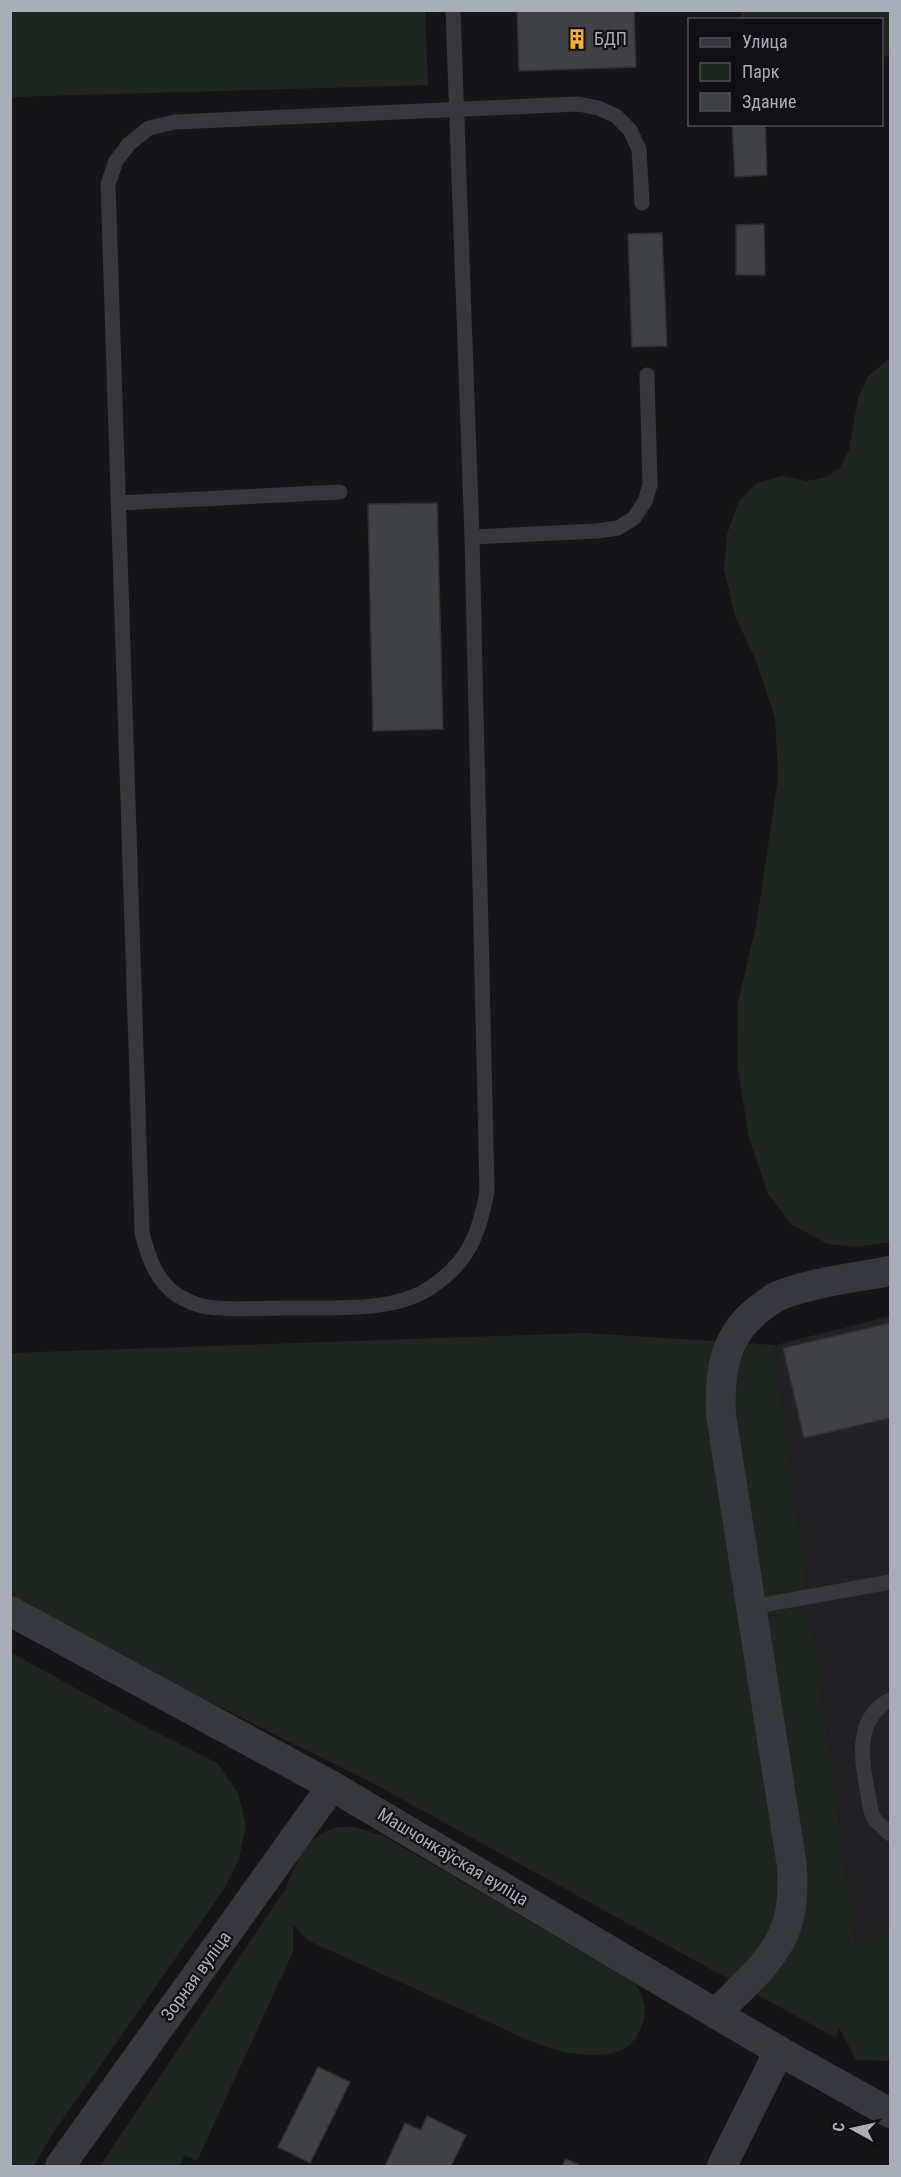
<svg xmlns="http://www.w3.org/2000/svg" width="901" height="2177" font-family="'Roboto Condensed',sans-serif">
	<rect width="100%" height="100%" fill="#161618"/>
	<polygon fill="#222225" points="890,1316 890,1925 856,1944 775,1345"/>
	<g fill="#1e261f">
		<polygon points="741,10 890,11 890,55 882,58 882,20 741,19"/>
		<polygon points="10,11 425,11 428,85 11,97"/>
		<polygon points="890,358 890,1242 856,1247 828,1244 792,1225 768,1194 749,1138 737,1063 738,1001 756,926 778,778 775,718 756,661 735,616 724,569 727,534 739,501 757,483 782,476 807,481 826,477 839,469 849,450 858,398 868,376"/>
		<polygon points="585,1333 775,1345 856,1944 890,1925 890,2061 856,2060 839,2028 836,2038 367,1780 11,1604 10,1353"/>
		<polygon points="10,1652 146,1727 217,1763 238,1793 246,1825 239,1859 224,1889 53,2133 34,2166 10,2166"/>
		<path d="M337 1827H355L384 1836 635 1983C646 2002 649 2014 638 2034 625 2060 589 2056 564 2052 537 2046 498 2026 471 2014 417 1990 363 1965 309 1941L293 1925V1952L197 2161 185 2155 179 2166H100L286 1888C297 1860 307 1836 337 1827Z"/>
	</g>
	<g fill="#404145" stroke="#303034" stroke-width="1.5">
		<polygon points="517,10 634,10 636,67 519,71"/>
		<polygon points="732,124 765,124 767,175 735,177"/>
		<polygon points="764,224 765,275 736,275 736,225"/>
		<polygon points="662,233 667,346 632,347 628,234"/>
		<polygon points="437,503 443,729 373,731 368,504"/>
		<polygon points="890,1323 890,1418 804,1438 783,1348"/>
		<polygon points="318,2067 350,2082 310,2163 278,2147"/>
		<polygon points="427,2116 466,2135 451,2166 385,2166 405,2123 421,2130"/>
		<polygon points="566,2159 581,2166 562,2166"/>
	</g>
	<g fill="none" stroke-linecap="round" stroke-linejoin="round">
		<g stroke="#37383d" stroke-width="15">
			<path d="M453 10 472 537 487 1191C479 1235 468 1264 428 1289 391 1313 328 1307 285 1308 257 1308 229 1311 202 1306 194 1304 184 1299 177 1295 156 1281 148 1256 142 1233L108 184 116 161 129 144 149 128 175 122 578 104 598 108 616 116 630 130 639 149 642 203"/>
			<polyline points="118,503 340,492"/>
			<polyline points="472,537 597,531 618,528 634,518 645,501 650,485 647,375"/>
			<polyline points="752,1607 890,1582"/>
			<path d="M890 1700C848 1722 865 1774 871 1811L875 1820 890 1834"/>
		</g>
		<g stroke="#37383d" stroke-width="30">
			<polyline points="10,1611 332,1786 779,2051 890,2113"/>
			<path d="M717 2012C743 1986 778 1958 788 1921 793 1903 793 1884 792 1866L721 1415C719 1371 724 1333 763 1306 768 1302 773 1298 778 1296 813 1282 854 1278 890 1271"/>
			<polyline points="60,2166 332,1786"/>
			<polyline points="722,2166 779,2051"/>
		</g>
	</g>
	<defs>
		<g id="building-bare" transform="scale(1.62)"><path d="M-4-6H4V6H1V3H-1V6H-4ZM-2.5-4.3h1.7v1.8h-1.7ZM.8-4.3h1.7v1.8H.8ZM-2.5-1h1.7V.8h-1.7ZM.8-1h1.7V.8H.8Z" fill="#f2b134" stroke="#111113" stroke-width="2.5" paint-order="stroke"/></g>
	</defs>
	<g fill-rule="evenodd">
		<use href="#building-bare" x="577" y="39"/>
	</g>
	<g text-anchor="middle" stroke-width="4.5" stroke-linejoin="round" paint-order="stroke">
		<g font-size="18" fill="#a8adb8" stroke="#111113" text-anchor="start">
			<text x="594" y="45">БДП</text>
		</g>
		<g font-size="18" fill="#a8adb8" stroke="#111113">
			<text transform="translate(453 1857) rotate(31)" y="6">Машчонкаўская вуліца</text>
			<text transform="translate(196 1976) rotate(-54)" y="6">Зорная вуліца</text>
		</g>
	</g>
	<rect width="901" height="2177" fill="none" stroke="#a8adb8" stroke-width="24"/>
	<rect x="688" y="18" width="195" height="108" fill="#111113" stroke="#4d4f55" stroke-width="1.5"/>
	<rect x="700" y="38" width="30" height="9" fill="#37383d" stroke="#4d4f55" stroke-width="1.5"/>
	<text x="742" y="48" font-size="18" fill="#a8adb8">Улица</text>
	<rect x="700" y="63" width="30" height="18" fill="#1e261f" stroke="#4d4f55" stroke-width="1.5"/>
	<text x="742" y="78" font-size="18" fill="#a8adb8">Парк</text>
	<rect x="700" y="93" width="30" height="18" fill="#404145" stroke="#4d4f55" stroke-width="1.5"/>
	<text x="742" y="108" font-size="18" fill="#a8adb8">Здание</text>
	<g transform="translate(853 2129) rotate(278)" stroke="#111113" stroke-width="4.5" paint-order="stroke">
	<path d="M0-4.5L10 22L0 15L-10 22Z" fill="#a8adb8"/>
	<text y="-9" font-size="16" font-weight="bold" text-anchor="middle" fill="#a8adb8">С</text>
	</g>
</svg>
